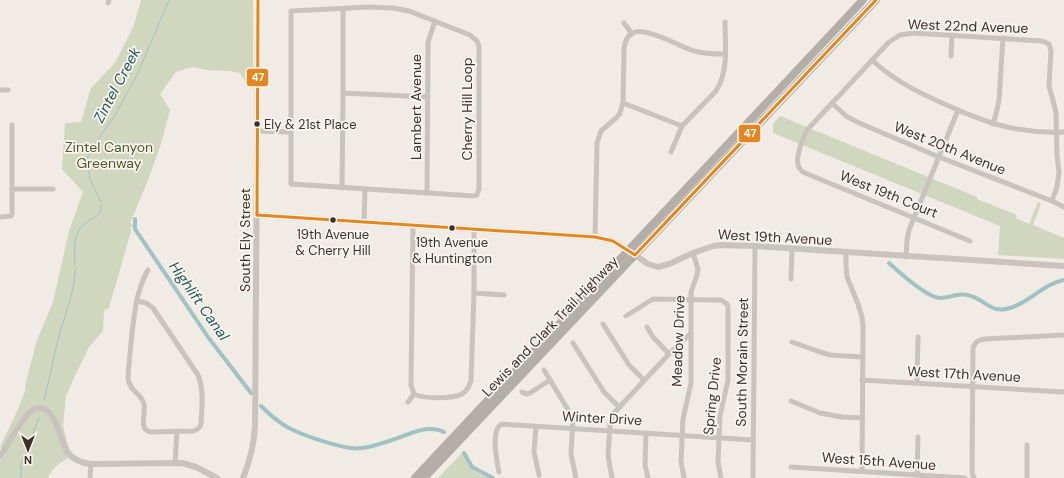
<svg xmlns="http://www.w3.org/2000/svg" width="1064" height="478" font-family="'DM Sans',sans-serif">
	<rect width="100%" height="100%" fill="#f0ebe5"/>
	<g fill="#d1d6bf">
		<path d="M141 0H253V89L246 83 240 73 229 71 207 70 193 67 176 72 160 94 170 110 161 144 148 180 131 221V231L109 308 104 310 103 331 89 347 75 376 66 396 63 425 69 451 68 458C59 463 52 468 48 478H0V461L6 453 0 447 14 418 25 392 26 382 37 340 53 302 69 231 83 192 62 169 65 123 81 122 91 88 115 63 134 25Z"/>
		<polygon points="780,116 977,197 977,199 1017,215 1016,218 1029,224 1038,202 1041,203 1033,225 1064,238 1064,259 998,255 1000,226 773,133 773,123"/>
		<path d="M462 453C468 468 475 472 489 478H438Z"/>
	</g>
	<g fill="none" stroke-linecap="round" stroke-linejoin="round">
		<g stroke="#a1c2c1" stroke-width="1">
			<polyline points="101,202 90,179 88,166 87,159 91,150 115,115 138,73 169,0"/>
			<polyline points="99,214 101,210 101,205"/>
			<polyline points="132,225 135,229"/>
			<path d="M75 265C75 252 72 235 83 225 87 221 92 219 97 216"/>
			<path d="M44 400C50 378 54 354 60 332 66 311 75 291 75 269"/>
			<polyline points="21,478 21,465 39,418"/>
		</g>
		<g stroke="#a1c2c1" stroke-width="4">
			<polyline points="135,219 135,229 208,337 251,393"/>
			<path d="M889 263C899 272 928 299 941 298 952 297 961 292 971 296 987 301 991 314 1010 308 1030 302 1043 284 1064 280"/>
			<path d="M261 406C269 414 277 421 287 427 302 435 346 451 362 448 377 446 392 440 406 435 414 432 421 429 430 429 435 429 440 430 444 432"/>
			<polyline points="464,453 472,467 493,478"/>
		</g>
		<g stroke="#c9c3be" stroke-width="5">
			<polyline points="108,3 109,0"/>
			<polygon points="369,7 393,8 409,11 470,35 477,41 479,46 479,189 477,195 474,196 291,184 291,11"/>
			<polyline points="624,23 632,34"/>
			<polyline points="951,56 952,35"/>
			<path d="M872 60C898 85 933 99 965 113 978 118 990 123 1003 126 1023 131 1043 133 1064 132"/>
			<polyline points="0,90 8,90"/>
			<polyline points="343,93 428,97"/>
			<polyline points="623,103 682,126"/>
			<polyline points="832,103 846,116 857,122 939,157 1052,201 1064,207"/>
			<polyline points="993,124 997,110 999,100 1003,38"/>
			<polyline points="258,131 291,132"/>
			<path d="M671 152 682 126 716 91C729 71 725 45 725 22"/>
			<polyline points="342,188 343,93 343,9"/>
			<polyline points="12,189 53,189"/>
			<polyline points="427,193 428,52 428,42 435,21"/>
			<polyline points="0,217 11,216 12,214 12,125"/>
			<polyline points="364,222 365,189"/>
			<polyline points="413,225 411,385 414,394"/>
			<path d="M595 237 597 143 601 131 616 118 620 113 623 103 624 48C628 22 650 33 666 39 675 43 685 48 694 51 704 54 715 54 725 54"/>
			<path d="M970 241 805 173C803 172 801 171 800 169 793 161 803 138 807 130L889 42 900 35 913 33 1042 41 1049 44 1051 51 1049 86 1056 112 1057 155 1059 172 1057 187 1052 201"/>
			<polyline points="846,253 846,265 847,277 858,304 862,317 863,326 862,471"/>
			<polyline points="906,257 907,240 909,230 958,110"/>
			<polyline points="791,279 792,249"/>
			<polyline points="474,293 504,295"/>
			<path d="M137 301 146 303 153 308 198 375C204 390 202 407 201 424 200 428 197 430 193 431L151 432C138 430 146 414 144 404 141 392 129 392 128 377 130 351 132 325 137 299 140 289 142 279 148 270"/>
			<polyline points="626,316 653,299 716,300 721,300 727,304 728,307 728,380 720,416 718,462 721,478"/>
			<polyline points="603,324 629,365 644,380"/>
			<polyline points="647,327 653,337 669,354"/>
			<polyline points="792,342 820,352 830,355 862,357"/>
			<polyline points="573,343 604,392 619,407"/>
			<polyline points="544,370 573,418 571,454 576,478"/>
			<polyline points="862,380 1064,392"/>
			<polyline points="917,383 918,337"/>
			<polyline points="522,392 526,394 530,393 550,380"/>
			<path d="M414 394C422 399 453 399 462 394 467 391 469 387 471 381L474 293V230"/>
			<polyline points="791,401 820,413 842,417 862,418"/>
			<polyline points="408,402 414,394"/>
			<polyline points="536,427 534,452 539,475"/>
			<polyline points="646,433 645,465 648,478"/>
			<polyline points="175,463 177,431"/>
			<polyline points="791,467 965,478"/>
			<path d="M499 472C497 462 490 429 502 424L753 440"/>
			<polyline points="917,475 918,437"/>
			<polyline points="90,478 91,464"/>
			<polyline points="612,478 608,456 610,424 613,414 669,354 691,333"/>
			<polyline points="684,478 681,461 683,419 691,383 691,292 697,275 698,269 693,253"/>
			<polyline points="753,478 755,246"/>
			<path d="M974 478 972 473 973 349C974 342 978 340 985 339L1064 335"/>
			<polyline points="1027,478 1027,445"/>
		</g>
		<g stroke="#c9c3be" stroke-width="6">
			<polyline points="257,215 595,237 613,241 628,250 648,264 658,267 669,264 693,253 713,246 721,245 755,246 1064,266"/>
			<path d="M0 456C10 442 17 425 30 412 32 410 34 409 38 408 56 406 60 443 69 454 75 461 83 463 91 464L182 463 196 467 217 478"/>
			<path d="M243 478C250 461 254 444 255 426L258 0"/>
		</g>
		<g stroke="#b4aea8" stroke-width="8">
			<polyline points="415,478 863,0"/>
			<polyline points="424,478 876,0"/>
		</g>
		<g stroke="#fbf5ee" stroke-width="6">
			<g id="bus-1">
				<polyline points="257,215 595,237 613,241 635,255 876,0"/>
				<polyline points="257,215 258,0"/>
			</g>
		</g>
		<use href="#bus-1" stroke="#e4861f" stroke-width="3"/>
	</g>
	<g fill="#3b302b" stroke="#fbf5ee" stroke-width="1.5">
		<circle cx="257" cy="124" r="3.5"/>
		<circle cx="333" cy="220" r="3.5"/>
		<circle cx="452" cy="228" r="3.5"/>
	</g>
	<g text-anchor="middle" stroke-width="3.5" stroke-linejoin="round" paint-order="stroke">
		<g font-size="13" fill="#3b302b" stroke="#fbf5ee">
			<text x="264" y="129" text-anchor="start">Ely &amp; 21st Place</text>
			<text x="333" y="239">19th Avenue<tspan x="333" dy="16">&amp; Cherry Hill</tspan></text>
			<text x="452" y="247">19th Avenue<tspan x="452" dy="16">&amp; Huntington</tspan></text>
		</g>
		<g font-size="14" fill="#3b302b" stroke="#fbf5ee">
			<text transform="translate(968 26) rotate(2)" y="5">West 22nd Avenue</text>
			<text transform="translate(416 107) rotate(-90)" y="5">Lambert Avenue</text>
			<text transform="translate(467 109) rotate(-90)" y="5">Cherry Hill Loop</text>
			<text transform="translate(950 148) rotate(22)" y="5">West 20th Avenue</text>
			<text transform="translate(889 194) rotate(22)" y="5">West 19th Court</text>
			<text transform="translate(775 237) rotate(3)" y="5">West 19th Avenue</text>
			<text transform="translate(245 240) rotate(-90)" y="5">South Ely Street</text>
			<text transform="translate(550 326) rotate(-46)" y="5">Lewis and Clark Trail Highway</text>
			<text transform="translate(678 341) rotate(-88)" y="5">Meadow Drive</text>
			<text transform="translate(742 362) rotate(-89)" y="5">South Morain Street</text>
			<text transform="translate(964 374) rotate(3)" y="5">West 17th Avenue</text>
			<text transform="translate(712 396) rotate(-84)" y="5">Spring Drive</text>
			<text transform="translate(602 418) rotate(3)" y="5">Winter Drive</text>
			<text transform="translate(879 461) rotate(4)" y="5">West 15th Avenue</text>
		</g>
		<g font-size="14" fill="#4a5a2e" stroke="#fbf5ee">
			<text x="109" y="152">Zintel Canyon<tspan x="109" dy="16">Greenway</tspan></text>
		</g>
		<g font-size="15" font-style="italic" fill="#1f5a5e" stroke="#fbf5ee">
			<text transform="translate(117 85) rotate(-62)" y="5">Zintel Creek</text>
			<text transform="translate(199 301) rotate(55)" y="5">Highlift Canal</text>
		</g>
	</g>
	<g stroke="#fbf5ee" stroke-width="1.5">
		<rect x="246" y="68" width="23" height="19" rx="4" fill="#e4861f"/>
		<rect x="738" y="124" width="23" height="19" rx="4" fill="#e4861f"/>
	</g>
	<g font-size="11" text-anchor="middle" font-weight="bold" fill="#fff">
		<text x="258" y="81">47</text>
		<text x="750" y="137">47</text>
	</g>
	<g transform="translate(28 450) rotate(180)" stroke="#fbf5ee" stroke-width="3" paint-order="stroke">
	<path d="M0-3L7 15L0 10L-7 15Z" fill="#3b302b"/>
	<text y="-6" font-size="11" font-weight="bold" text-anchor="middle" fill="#3b302b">N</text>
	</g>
</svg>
